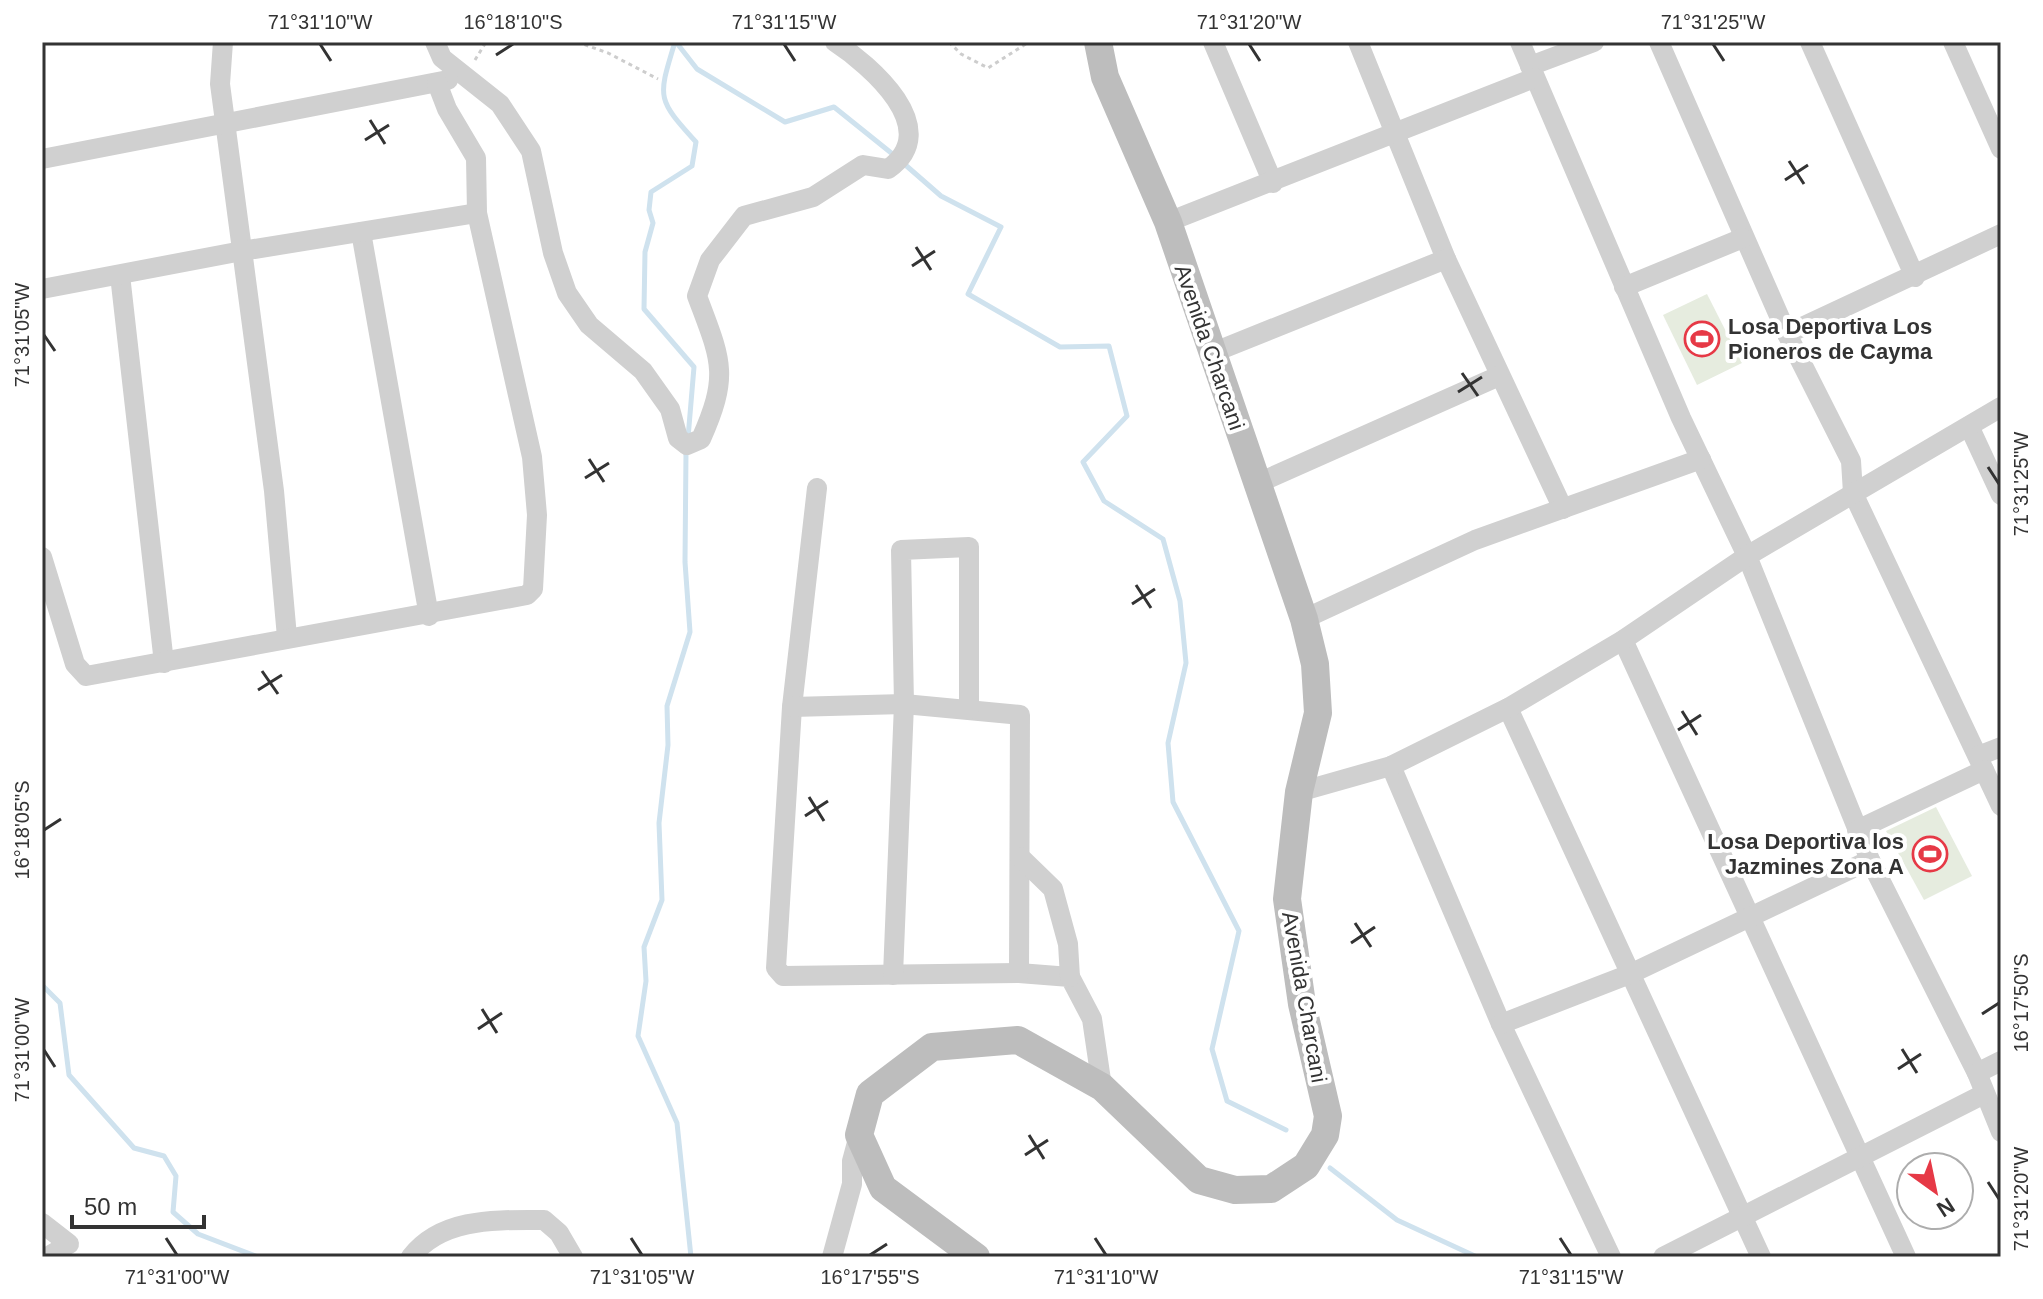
<svg xmlns="http://www.w3.org/2000/svg" width="2043" height="1299" font-family="Arial,sans-serif">
	<rect width="100%" height="100%" fill="#fff"/>
	<g fill="#e6ecdf">
		<polygon points="1707,294 1742,363 1697,385 1663,315"/>
		<polygon points="1936,807 1972,876 1924,900 1886,831"/>
	</g>
	<g fill="none" stroke-linecap="round" stroke-linejoin="round">
		<g stroke="#cfe2ee" stroke-width="5">
			<path d="M675 42C658 98 656 98 696 142L692 166 651 192 649 210 653 223 645 252 644 309 694 367 688 438"/>
			<polyline points="676,42 697,69 785,122 834,107 895,156"/>
			<polyline points="902,162 941,196 1001,227 968,294 1060,347 1109,346 1127,416 1083,462 1104,501 1163,539 1180,601 1186,663 1168,743 1173,802 1239,931 1212,1049 1227,1101 1286,1130"/>
			<polyline points="686,452 685,562 690,632 667,706 668,745 659,823 662,900 644,947 646,981 638,1036 677,1123 691,1257"/>
			<polyline points="42,985 60,1003 69,1075 134,1148 164,1156 176,1176 173,1212 198,1234 258,1257"/>
			<polyline points="1330,1168 1397,1220 1477,1257"/>
		</g>
		<g stroke="#cdcdcd" stroke-width="3" stroke-dasharray="4 4" stroke-linecap="butt">
			<polyline points="577,42 608,53 658,79"/>
			<polyline points="949,42 961,54 988,68 1029,42"/>
			<polyline points="475,60 486,42"/>
		</g>
		<g stroke="#d0d0d0" stroke-width="20">
			<polyline points="223,42 220,84 274,491 287,637"/>
			<path d="M435 42 442 58 500 104 531 151 553 253 567 293 589 325 643 371 670 409 678 438 687 445 701 439C730 374 721 360 697 296L710 260 744 216 813 197 863 165 888 169C945 129 870 65 835 42"/>
			<polyline points="1213,42 1273,183"/>
			<polyline points="1358,42 1446,259 1563,509"/>
			<polyline points="1520,42 1681,418 1747,556 1870,860 1977,1073 2001,1132"/>
			<polyline points="1659,42 1787,334 1851,461 1853,493 2001,806"/>
			<polyline points="1810,42 1915,277"/>
			<polyline points="1953,42 2001,149"/>
			<polyline points="1530,66 1594,42"/>
			<polyline points="42,159 448,80"/>
			<polyline points="1168,222 1534,78"/>
			<polyline points="361,232 429,616"/>
			<polyline points="120,275 164,663"/>
			<polyline points="1624,287 1743,238"/>
			<polyline points="42,289 242,251 477,213"/>
			<polyline points="1787,334 2001,234"/>
			<polyline points="1212,353 1446,259"/>
			<polyline points="1969,426 2001,495"/>
			<polyline points="1256,484 1499,376"/>
			<polyline points="817,488 792,707 776,968 783,976 1019,973 1070,977 1092,1019 1102,1087"/>
			<polyline points="42,557 75,664 86,676 527,595 533,589 537,515 532,457 477,213 476,158 447,109 437,83"/>
			<polyline points="1304,619 1475,540 1701,459"/>
			<polyline points="1623,640 1906,1257"/>
			<polyline points="792,707 904,704 1020,715 1019,973"/>
			<polyline points="1508,708 1761,1257"/>
			<polyline points="1978,756 2001,747"/>
			<polyline points="1391,766 1501,1024 1611,1257"/>
			<polyline points="1299,792 1391,766 1508,708 1623,640 1747,556 2001,407"/>
			<polyline points="1857,830 1984,770"/>
			<polyline points="1020,857 1053,889 1068,944 1070,977"/>
			<polyline points="893,975 904,704 901,550 969,547 969,709"/>
			<polyline points="1501,1024 1630,974 1870,860"/>
			<polyline points="1977,1073 2001,1061"/>
			<polyline points="42,1223 69,1244 47,1257"/>
			<path d="M411 1257C442 1217 497 1220 544 1220L559 1233 573 1257"/>
			<polyline points="832,1257 852,1184 852,1161 859,1135"/>
			<polyline points="1663,1257 1984,1094"/>
		</g>
		<polyline stroke="#bdbdbd" stroke-width="28" points="976,1257 883,1188 859,1135 870,1094 932,1047 1018,1040 1102,1087 1199,1180 1235,1190 1271,1189 1306,1166 1325,1135 1328,1116 1302,1004 1287,899 1299,792 1318,713 1315,664 1304,619 1168,222 1105,77 1098,42"/>
	</g>
	<path fill="none" stroke="#333" stroke-width="3" d="M320 44 331 61M784 44 795 61M1249 44 1260 61M1713 44 1724 61M496 55 513 44M370 120 385 144M365 140 389 125M1789 161 1804 184M1785 180 1808 165M916 247 931 270M912 266 935 251M44 335 55 351M1462 373 1478 396M1458 392 1482 377M589 459 604 482M1988 467 1999 484M585 478 609 463M1136 585 1151 608M1132 604 1155 589M262 671 278 694M258 690 282 675M1682 711 1697 735M1678 730 1701 715M809 797 824 821M805 816 828 801M44 830 61 819M1355 923 1371 947M1351 943 1375 927M482 1009 497 1033M1982 1014 1999 1003M478 1029 502 1013M1902 1049 1917 1073M44 1050 55 1067M1898 1069 1921 1054M1029 1135 1044 1159M1025 1155 1048 1140M1988 1182 1999 1199M166 1238 177 1255M631 1238 642 1255M1095 1238 1106 1255M1560 1238 1571 1255M870 1255 887 1244"/>
	<defs>
		<g id="stadium-ring" transform="scale(1.8)"><circle r="9.5" fill="#fff" stroke="#e63946" stroke-width="1.5"/><path d="M0-5a6.5 5 0 1 0 0 10a6.5 5 0 1 0 0-10ZM-3.5-1.8h7v3.6h-7Z" fill="#e63946"/></g>
	</defs>
	<g fill-rule="evenodd">
		<use href="#stadium-ring" x="1702" y="339"/>
		<use href="#stadium-ring" x="1930" y="854"/>
	</g>
	<g text-anchor="middle" stroke-width="8" stroke-linejoin="round" paint-order="stroke">
		<g font-size="22" font-weight="bold" fill="#333" stroke="#fff" text-anchor="start">
			<text x="1728" y="334">Losa Deportiva Los<tspan x="1728" dy="25">Pioneros de Cayma</tspan></text>
			<text x="1904" y="849" text-anchor="end">Losa Deportiva los<tspan x="1904" dy="25">Jazmines Zona A</tspan></text>
		</g>
		<g font-size="22" fill="#333" stroke="#fff">
			<text transform="translate(1210 347) rotate(71)" y="8">Avenida Charcani</text>
			<text transform="translate(1305 997) rotate(80)" y="8">Avenida Charcani</text>
		</g>
	</g>
	<rect width="2043" height="1299" fill="none" stroke="#ffffff" stroke-width="88"/>
	<g transform="translate(1935 1191) rotate(147)"><circle r="38" fill="#ffffff" stroke="#adadad" stroke-width="2"/>
	<path d="M0-6L14 30L0 20L-14 30Z" fill="#e63946"/>
	<text y="-12" font-size="22" font-weight="bold" text-anchor="middle" fill="#333333">N</text>
	</g>
	<path d="M72 1215v12h132v-12" fill="none" stroke="#333333" stroke-width="4"/>
	<text x="84" y="1215" font-size="24" fill="#333333" stroke="#ffffff" stroke-width="6" paint-order="stroke">50 m</text>
	<rect x="44" y="44" width="1955" height="1211" fill="none" stroke="#333" stroke-width="3"/>
	<g font-size="20" text-anchor="middle" fill="#333">
		<text x="320" y="29">71°31'10"W</text>
		<text x="513" y="29">16°18'10"S</text>
		<text x="784" y="29">71°31'15"W</text>
		<text x="1249" y="29">71°31'20"W</text>
		<text x="1713" y="29">71°31'25"W</text>
		<text transform="translate(22 335) rotate(-90)" y="7">71°31'05"W</text>
		<text transform="translate(2021 484) rotate(-90)" y="7">71°31'25"W</text>
		<text transform="translate(22 830) rotate(-90)" y="7">16°18'05"S</text>
		<text transform="translate(2021 1003) rotate(-90)" y="7">16°17'50"S</text>
		<text transform="translate(22 1050) rotate(-90)" y="7">71°31'00"W</text>
		<text transform="translate(2021 1199) rotate(-90)" y="7">71°31'20"W</text>
		<text x="177" y="1284">71°31'00"W</text>
		<text x="642" y="1284">71°31'05"W</text>
		<text x="870" y="1284">16°17'55"S</text>
		<text x="1106" y="1284">71°31'10"W</text>
		<text x="1571" y="1284">71°31'15"W</text>
	</g>
</svg>
